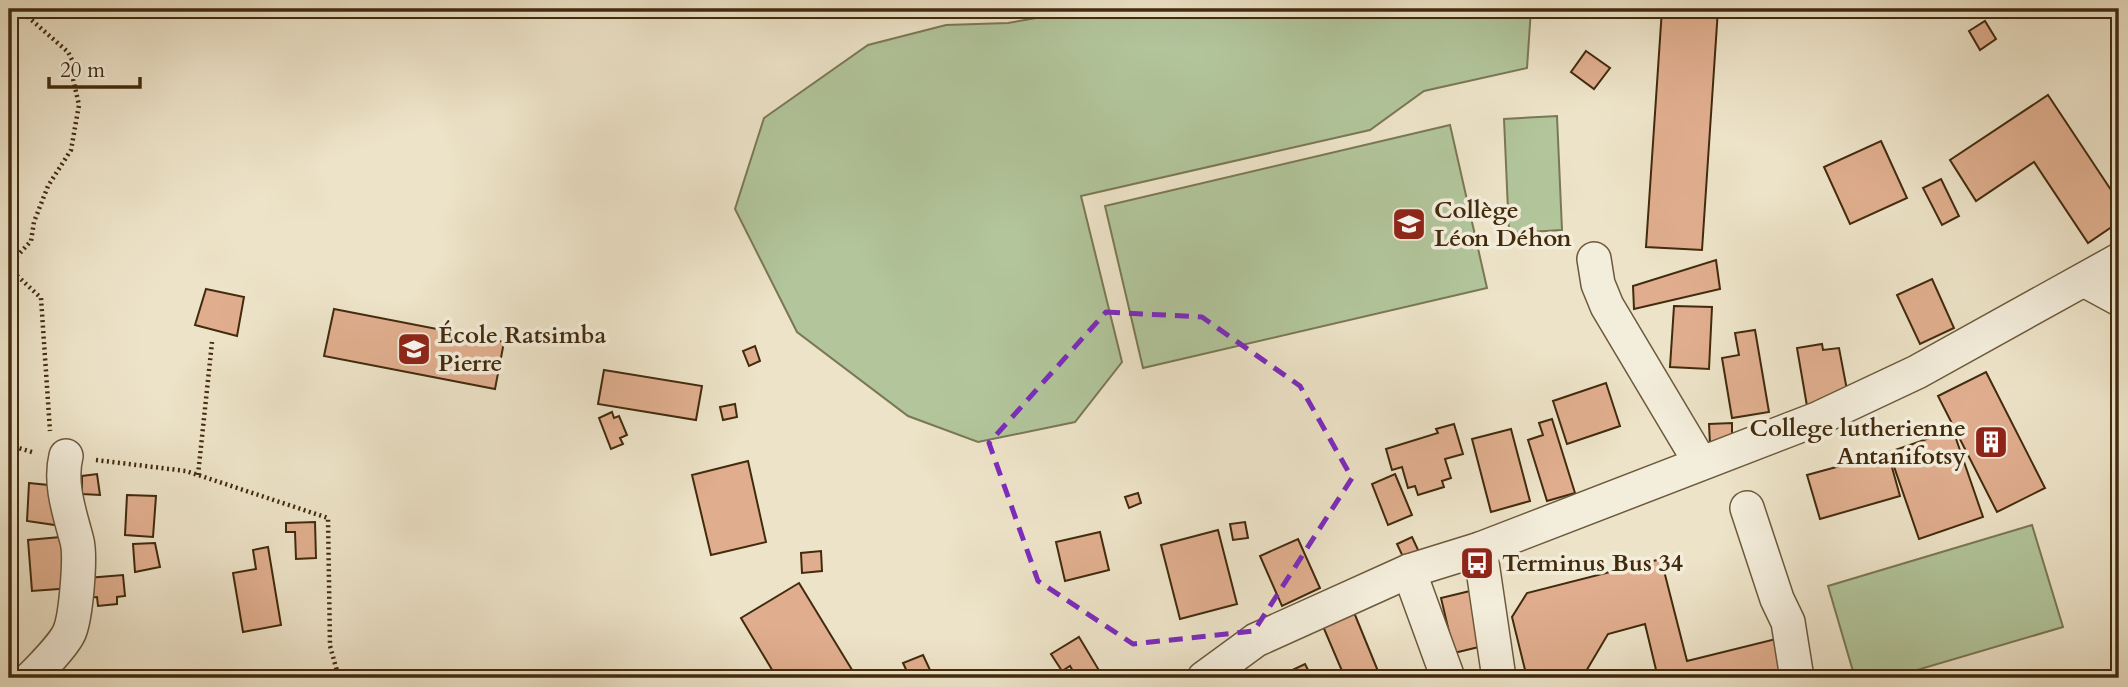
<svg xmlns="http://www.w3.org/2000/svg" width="2128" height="687" font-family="Cardo,serif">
	<rect width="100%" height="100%" fill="#ede3c8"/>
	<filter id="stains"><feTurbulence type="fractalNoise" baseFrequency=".00286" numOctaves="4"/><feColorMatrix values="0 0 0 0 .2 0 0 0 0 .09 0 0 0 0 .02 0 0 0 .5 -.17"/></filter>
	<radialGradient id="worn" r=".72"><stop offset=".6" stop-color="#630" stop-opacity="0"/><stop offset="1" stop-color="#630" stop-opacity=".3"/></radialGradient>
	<g fill="#b2c59b" stroke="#7a7854" stroke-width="2">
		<polygon points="1088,9 1531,9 1527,68 1424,91 1370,130 1081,196 1122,362 1075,422 978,442 908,416 797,332 735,209 764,118 868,45 946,25 1008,23"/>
		<polygon points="1557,116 1562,230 1509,233 1504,119"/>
		<polygon points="1450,125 1487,288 1143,368 1105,206"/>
		<polygon points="2032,525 2063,627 1890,678 1855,678 1828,586"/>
	</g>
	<g fill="#e0ae8e" stroke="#422b0d" stroke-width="2">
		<polygon points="1662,9 1718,9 1702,250 1646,247"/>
		<polygon points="1985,21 1996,39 1980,50 1969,31"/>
		<polygon points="1586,51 1610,68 1594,89 1571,72"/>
		<polygon points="2048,95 2119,202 2119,222 2088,243 2034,162 1976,201 1950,160"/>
		<polygon points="1881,141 1907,198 1850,224 1824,167"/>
		<polygon points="1941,179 1959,216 1942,225 1923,188"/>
		<polygon points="1716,260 1720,289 1634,309 1633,286"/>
		<polygon points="1932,279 1954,328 1920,344 1897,295"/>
		<polygon points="206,289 244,297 237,336 195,325"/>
		<polygon points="1674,306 1712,307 1709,369 1670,367"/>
		<polygon points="334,309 504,342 495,389 324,356"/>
		<polygon points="1755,330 1769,412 1732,418 1722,358 1739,355 1735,333"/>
		<polygon points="1822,344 1823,350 1839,348 1847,390 1807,406 1797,348"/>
		<polygon points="755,346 760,361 749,366 743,351"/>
		<polygon points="604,370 702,386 696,420 598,404"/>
		<polygon points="1986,372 2045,488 1997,512 1938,396"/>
		<polygon points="1606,383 1620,426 1567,444 1553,401"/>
		<polygon points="735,404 737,417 723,420 720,407"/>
		<polygon points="612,412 614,418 619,416 627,435 620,438 623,444 611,449 599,418"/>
		<polygon points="1552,419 1575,493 1547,501 1528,440 1543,435 1539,423"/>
		<polygon points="1732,423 1732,443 1710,444 1709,424"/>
		<polygon points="1454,424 1463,454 1445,459 1451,478 1442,481 1444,487 1418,495 1415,486 1408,488 1402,467 1392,470 1386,449 1438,433 1436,429"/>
		<polygon points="1511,429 1530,501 1491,512 1472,439"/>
		<polygon points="1953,430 1983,517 1919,539 1889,452"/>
		<polygon points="1888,453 1900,496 1820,519 1807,475"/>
		<polygon points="748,461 766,542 711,555 692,475"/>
		<polygon points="97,474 100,495 82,494 82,476"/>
		<polygon points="1395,474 1412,515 1388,525 1372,484"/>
		<polygon points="29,483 58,486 55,525 27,521"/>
		<polygon points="1138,493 1141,503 1129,508 1125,497"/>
		<polygon points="127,495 156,496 153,537 125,535"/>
		<polygon points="315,522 316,558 296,559 295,532 286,532 286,523"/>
		<polygon points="1245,522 1248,538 1233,540 1230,524"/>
		<polygon points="1218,530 1237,604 1180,619 1161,545"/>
		<polygon points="1100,532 1109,570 1065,581 1056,542"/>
		<polygon points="71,536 72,588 32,591 28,540"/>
		<polygon points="1412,537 1419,552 1404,559 1397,544"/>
		<polygon points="1298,539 1320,588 1282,606 1260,556"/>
		<polygon points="155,543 160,567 135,572 133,544"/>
		<polygon points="268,547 281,625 243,632 233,573 256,569 253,550"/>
		<polygon points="821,551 822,571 802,573 801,553"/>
		<polygon points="1661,559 1687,661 1780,638 1790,678 1658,678 1645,624 1608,634 1582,678 1527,678 1512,617 1527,593"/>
		<polygon points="123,575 125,596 117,597 117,604 98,606 97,597 88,598 87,578"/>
		<polygon points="799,583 857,678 777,678 741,618"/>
		<polygon points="1470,591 1483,646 1454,653 1441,598"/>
		<polygon points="1353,610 1380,676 1375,678 1345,678 1322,624"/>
		<polygon points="1079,637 1100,672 1089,678 1077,678 1070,666 1062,671 1051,654"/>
		<polygon points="923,655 930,670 910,678 903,663"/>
		<polygon points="1305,664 1312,678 1289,678 1286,673"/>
	</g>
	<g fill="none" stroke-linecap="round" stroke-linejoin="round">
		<g stroke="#6d593c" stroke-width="36">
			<g id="minor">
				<polyline points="1594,259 1598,284 1607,306 1700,462"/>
				<polyline points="2084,280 2119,299"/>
				<polyline points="1747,508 1777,599 1788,622 1797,678"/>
				<polyline points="1480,549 1499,678"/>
				<polyline points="1409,571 1448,678"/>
				<path d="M31 678C41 668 64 644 69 633 76 618 81 557 77 541 70 514 59 484 66 456"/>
				<polyline points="1204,678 1256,640 1409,571 1480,549 1817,419 1917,372 2119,260"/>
			</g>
		</g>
		<g stroke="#422b0d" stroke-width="4.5" stroke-dasharray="2 3.5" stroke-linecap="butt">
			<polyline points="9,265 31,241 34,222 48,186 71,150 79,105 71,70 73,62 68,52 19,9"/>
			<polyline points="9,268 41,298 50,431"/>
			<polyline points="9,445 35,453"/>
			<polyline points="96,460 186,471 328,518 330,646 339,678"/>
			<polyline points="198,475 212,342"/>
		</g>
		<use href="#minor" stroke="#f3eddb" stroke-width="33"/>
	</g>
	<path fill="none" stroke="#7b2cbf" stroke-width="5" stroke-dasharray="14 9" stroke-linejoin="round" d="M1106 312 1202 317 1300 386 1352 478 1254 631 1133 644 1038 581 989 443Z"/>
	<defs>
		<g id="school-square" transform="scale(1.75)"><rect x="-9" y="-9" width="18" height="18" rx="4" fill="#8f2418" stroke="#f3eddb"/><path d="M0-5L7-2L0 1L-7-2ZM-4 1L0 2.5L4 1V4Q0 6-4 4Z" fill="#fff"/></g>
		<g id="building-square" transform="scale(1.75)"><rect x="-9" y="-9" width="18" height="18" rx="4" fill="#8f2418" stroke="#f3eddb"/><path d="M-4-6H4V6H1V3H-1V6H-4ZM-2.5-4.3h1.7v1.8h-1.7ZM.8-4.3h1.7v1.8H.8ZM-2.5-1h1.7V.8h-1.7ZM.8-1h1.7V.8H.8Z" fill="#fff"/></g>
		<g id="bus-square" transform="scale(1.75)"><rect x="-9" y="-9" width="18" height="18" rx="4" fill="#8f2418" stroke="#f3eddb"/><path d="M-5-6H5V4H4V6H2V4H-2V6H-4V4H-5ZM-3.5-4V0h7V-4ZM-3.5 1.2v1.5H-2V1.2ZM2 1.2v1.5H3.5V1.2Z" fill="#fff"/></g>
	</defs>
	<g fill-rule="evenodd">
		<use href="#school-square" x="1409" y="224"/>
		<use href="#school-square" x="414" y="349"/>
		<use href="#building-square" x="1991" y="442"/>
		<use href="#bus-square" x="1477" y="563"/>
	</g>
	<g text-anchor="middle" stroke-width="7" stroke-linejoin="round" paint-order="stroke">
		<g font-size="24" font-weight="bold" fill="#422b0d" stroke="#f3eddb" text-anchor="start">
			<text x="1434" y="218">Collège<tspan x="1434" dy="28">Léon Déhon</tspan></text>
			<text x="438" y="343">École Ratsimba<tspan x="438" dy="28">Pierre</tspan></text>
			<text x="1966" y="436" text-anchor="end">College lutherienne<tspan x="1966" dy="28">Antanifotsy</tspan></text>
			<text x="1502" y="571">Terminus Bus 34</text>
		</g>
	</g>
	<rect width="2128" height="687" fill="none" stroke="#ede3c8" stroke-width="35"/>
	<rect x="10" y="10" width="2107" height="666" fill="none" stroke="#422b0d" stroke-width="3.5"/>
	<rect x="18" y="18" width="2093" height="652" fill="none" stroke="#422b0d" stroke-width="2"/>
	<path d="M49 77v10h91v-10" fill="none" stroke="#422b0d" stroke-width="3.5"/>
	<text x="60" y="77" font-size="21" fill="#422b0d" stroke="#f3eddb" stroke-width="5" paint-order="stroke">20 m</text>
	<rect width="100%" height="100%" filter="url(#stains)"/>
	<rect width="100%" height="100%" fill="url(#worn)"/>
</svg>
